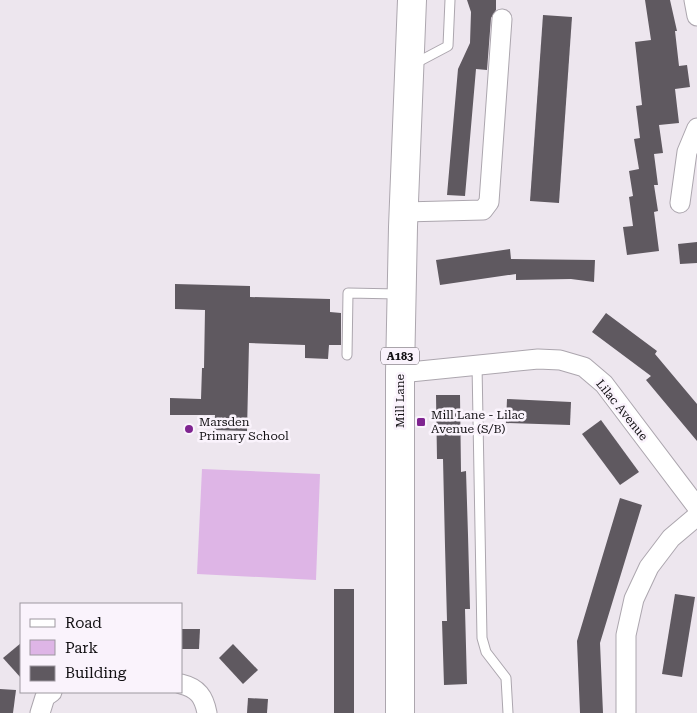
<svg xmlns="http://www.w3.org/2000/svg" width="697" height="713" font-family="'Roboto Serif',serif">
	<rect width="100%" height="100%" fill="#ede6ee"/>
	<polygon fill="#deb5e6" points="202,469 320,474 316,580 197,574"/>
	<g fill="#5f5960">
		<polygon points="467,0 496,0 496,10 491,18 487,70 476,69 465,196 447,195 458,69 470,43 471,12"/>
		<polygon points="645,0 670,0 677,31 675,31 679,66 687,65 690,87 675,89 679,123 659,125 663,153 654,154 658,185 654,185 658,211 654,212 659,251 627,255 623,227 633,226 629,197 633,196 629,171 639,169 634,139 640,138 636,106 642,105 635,42 651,40"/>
		<polygon points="543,15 572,17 559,203 530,201"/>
		<polygon points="697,242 697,263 680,264 678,244"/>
		<polygon points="510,249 511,259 595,260 594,282 571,279 516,280 516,274 440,285 436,260"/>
		<polygon points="175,284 250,286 250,297 330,299 330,312 341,313 341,345 329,345 328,359 305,358 305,345 249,343 247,431 214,430 215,415 170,415 170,398 201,399 202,368 204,368 205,310 175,309"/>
		<polygon points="606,313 657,351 655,354 697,404 697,441 646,380 651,376 592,332"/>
		<polygon points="436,395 460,395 461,472 466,471 468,535 470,609 465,609 467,684 444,685 442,621 447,621 445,546 443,459 437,459"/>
		<polygon points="507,399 571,402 570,425 506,423"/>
		<polygon points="601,420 639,472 620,485 582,434"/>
		<polygon points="620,498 642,505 600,643 603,713 580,713 577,641"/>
		<rect x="334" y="589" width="20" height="124"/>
		<polygon points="675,594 695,597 682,677 662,674"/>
		<polygon points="181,629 200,629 199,649 181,649"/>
		<polygon points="21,643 21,678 3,658"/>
		<polygon points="233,644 258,670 243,684 219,658"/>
		<polygon points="0,689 16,690 13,713 0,713"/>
		<polygon points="248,698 268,699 267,713 247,713"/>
	</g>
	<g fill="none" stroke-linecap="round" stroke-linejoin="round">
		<g stroke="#aca6ae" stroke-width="11">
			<g id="service">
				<polyline points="414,64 448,46 450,0"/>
				<polyline points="347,355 348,293 398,294"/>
				<polyline points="477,365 482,638 486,652 506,678 508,713"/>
			</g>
		</g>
		<g stroke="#aca6ae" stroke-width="21">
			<g id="minor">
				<polyline points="694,0 697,16"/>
				<polyline points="680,203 687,152 697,128"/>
				<polyline points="404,212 483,210 489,202 502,19"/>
				<polyline points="400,373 538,359 560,360 584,367 604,384 697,507"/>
				<path d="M181 684C198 688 204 697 207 713"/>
				<polyline points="40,713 45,697 52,692"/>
				<polyline points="626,713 626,635 634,599 649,567 671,538 697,516"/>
			</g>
		</g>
		<g stroke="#aca6ae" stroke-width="30">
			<polyline id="primary" points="400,713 400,373 403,227 412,0"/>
		</g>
		<use href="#service" stroke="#fff" stroke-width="9"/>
		<use href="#minor" stroke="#fff" stroke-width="19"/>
		<use href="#primary" stroke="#fff" stroke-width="28"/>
	</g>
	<g fill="#7f2490" stroke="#faf3fc" stroke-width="2">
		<rect x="416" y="417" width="10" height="10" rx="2.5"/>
		<circle cx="189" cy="429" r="5"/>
	</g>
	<g text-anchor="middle" stroke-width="5" stroke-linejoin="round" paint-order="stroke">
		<rect fill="#faf3fc" stroke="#585459" stroke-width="1" x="381" y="347.5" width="38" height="17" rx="4"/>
		<g font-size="11" font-weight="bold" fill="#121013">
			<text x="400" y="360">A183</text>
		</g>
		<g font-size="12" fill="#121013" stroke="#faf3fc">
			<text transform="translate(400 401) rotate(-90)" y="4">Mill Lane</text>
			<text transform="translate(622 410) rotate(51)" y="4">Lilac Avenue</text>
		</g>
		<g font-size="12" fill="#121013" stroke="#faf3fc" text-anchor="start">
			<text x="431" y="419">Mill Lane - Lilac<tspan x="431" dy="14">Avenue (S/B)</tspan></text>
			<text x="199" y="426">Marsden<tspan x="199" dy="14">Primary School</tspan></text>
		</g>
	</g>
	<rect x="20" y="603" width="162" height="90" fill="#faf3fc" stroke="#9d989f"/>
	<rect x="30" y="619" width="25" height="8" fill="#ffffff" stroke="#9d989f"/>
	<text x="65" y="628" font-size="15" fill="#121013">Road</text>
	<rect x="30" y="640" width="25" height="15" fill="#deb5e6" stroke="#9d989f"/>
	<text x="65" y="653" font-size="15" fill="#121013">Park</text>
	<rect x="30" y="666" width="25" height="15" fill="#5f5960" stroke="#9d989f"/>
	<text x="65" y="678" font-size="15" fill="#121013">Building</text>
</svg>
